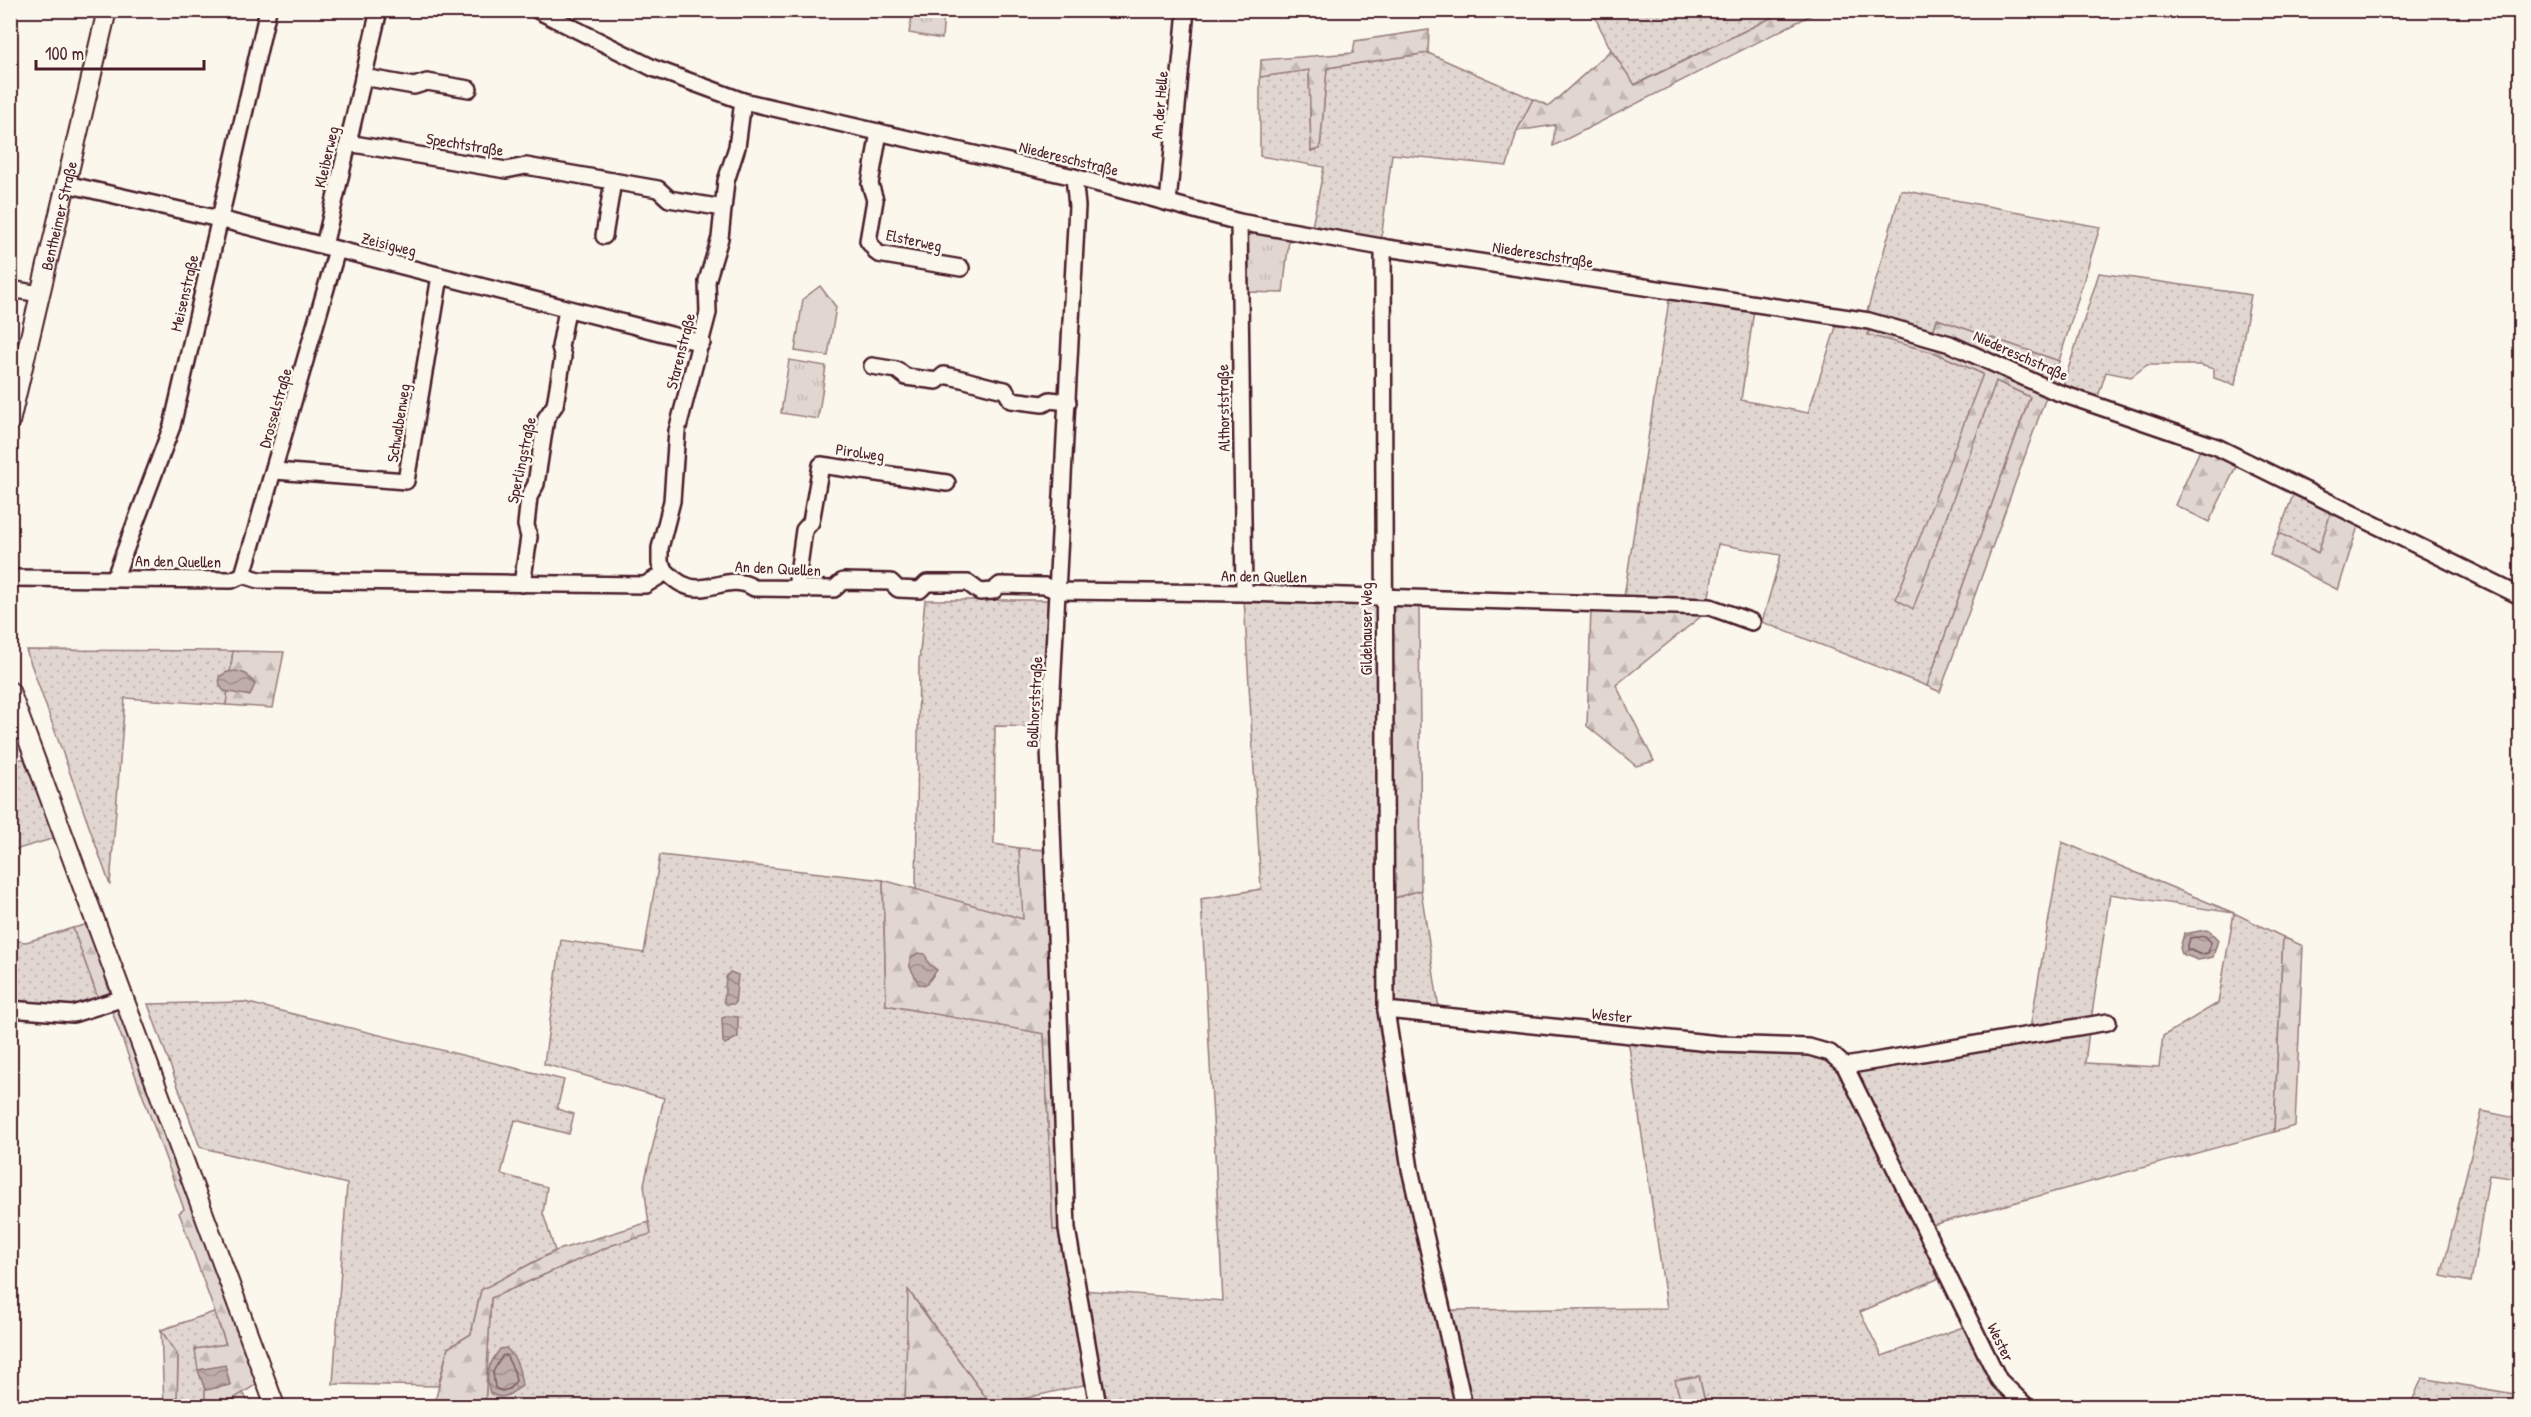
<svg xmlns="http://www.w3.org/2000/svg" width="2531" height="1417" font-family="'Patrick Hand',sans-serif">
	<defs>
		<pattern id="grass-dots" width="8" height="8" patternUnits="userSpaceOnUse" patternTransform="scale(1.5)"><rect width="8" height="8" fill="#e2d7d0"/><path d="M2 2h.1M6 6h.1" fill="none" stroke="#c3b8b3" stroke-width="1.8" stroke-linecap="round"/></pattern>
		<pattern id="forest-firs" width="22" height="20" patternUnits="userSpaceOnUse" patternTransform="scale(1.5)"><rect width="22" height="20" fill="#e2d7d0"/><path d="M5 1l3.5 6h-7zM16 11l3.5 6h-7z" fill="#c3b8b3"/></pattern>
		<pattern id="park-tufts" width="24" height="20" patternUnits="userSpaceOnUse" patternTransform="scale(1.5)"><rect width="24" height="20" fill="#e2d7d0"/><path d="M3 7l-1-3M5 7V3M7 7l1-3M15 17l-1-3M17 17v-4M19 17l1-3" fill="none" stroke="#c3b8b3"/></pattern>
		<pattern id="water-waves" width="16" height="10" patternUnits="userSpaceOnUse" patternTransform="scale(1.5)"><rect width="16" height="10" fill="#bfadaa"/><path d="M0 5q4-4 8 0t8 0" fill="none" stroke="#9d8c8b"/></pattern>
	</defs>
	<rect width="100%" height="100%" fill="#fbf7ec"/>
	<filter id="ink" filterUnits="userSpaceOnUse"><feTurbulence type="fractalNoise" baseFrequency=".0167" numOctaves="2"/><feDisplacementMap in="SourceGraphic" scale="12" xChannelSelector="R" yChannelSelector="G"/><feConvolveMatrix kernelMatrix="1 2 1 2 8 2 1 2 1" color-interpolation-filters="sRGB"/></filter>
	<g filter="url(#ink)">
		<g fill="url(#grass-dots)" stroke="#967b7e" stroke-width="1.5">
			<polygon points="1592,11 1785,11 1634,85 1611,50"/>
			<polygon points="1428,53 1533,99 1517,131 1507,166 1392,154 1381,240 1312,227 1324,167 1260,156 1260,77 1309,70 1311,151 1320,149 1327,68"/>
			<polygon points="1901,190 2100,227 2059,361 1937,319 1933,332 1867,312"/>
			<polygon points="2099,273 2251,295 2235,385 2214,378 2214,369 2200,365 2147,365 2131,377 2106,372 2098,397 2063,385"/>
			<polygon points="1669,300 1754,310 1741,400 1808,413 1837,324 1871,326 1868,334 1936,353 1983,374 1897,599 1913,608 1996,381 2030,397 1927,686 1762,622 1781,555 1718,544 1708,602 1624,597"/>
			<polygon points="2294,492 2332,509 2318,553 2279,533"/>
			<polygon points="1244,599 1379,602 1382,1014 1457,1406 1106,1406 1082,1290 1223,1301 1201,899 1261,889"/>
			<polygon points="925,600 1053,600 1045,727 995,726 994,844 1019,848 1024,920 916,890 919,662"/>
			<polygon points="26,650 233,651 226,705 125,698 110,885"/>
			<polygon points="24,759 55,838 11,851 11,760"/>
			<polygon points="2062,842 2234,913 2283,937 2274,1132 1932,1225 1853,1069 2089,1031 2085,1063 2159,1067 2163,1036 2218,1003 2234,913 2110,894 2091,1020 2030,1029"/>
			<polygon points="660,855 883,880 886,1005 1044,1033 1053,1230 1061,1230 1088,1384 992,1406 909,1291 905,1406 594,1406 591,1398 570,1406 485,1406 491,1298 612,1245 650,1234 644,1184 664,1098 544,1064 561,940 644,953"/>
			<polygon points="1421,890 1439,1009 1392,1005 1391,899"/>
			<polygon points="73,928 99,1001 72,1009 11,1005 10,940 26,942"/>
			<polygon points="244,1002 564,1080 557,1109 574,1114 569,1134 515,1120 501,1174 547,1187 543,1213 555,1251 481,1290 471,1334 448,1348 438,1386 333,1384 347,1184 200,1147 148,1004"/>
			<polygon points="1628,1039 1805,1051 1827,1058 1840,1070 1942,1277 1860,1312 1882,1356 1963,1327 1993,1385 2012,1404 2004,1406 1706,1406 1699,1376 1676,1380 1682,1406 1471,1406 1450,1310 1667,1308"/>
			<polygon points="2482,1111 2520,1119 2520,1179 2489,1175 2471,1282 2441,1276"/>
			<polygon points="214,1312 226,1344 195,1349 205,1390 205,1406 164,1406 177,1401 178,1357 161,1330"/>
			<polygon points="2422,1378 2520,1395 2520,1406 2410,1406"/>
			<polygon points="243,1392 250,1406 209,1406 230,1401"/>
		</g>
		<g fill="url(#forest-firs)" stroke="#967b7e" stroke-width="1.5">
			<polygon points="1785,11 1819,11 1553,146 1555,125 1517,131 1533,99 1549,106 1611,50 1635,85"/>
			<polygon points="1429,30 1428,53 1327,68 1320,149 1311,151 1309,70 1260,77 1261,60 1353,53 1355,41"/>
			<polygon points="1937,319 2059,361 1940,692 1927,686 2030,397 1996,381 1913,609 1896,599 1983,374 1936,353 1868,335 1871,326 1933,332"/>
			<polygon points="2201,448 2238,463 2209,522 2175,505"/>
			<polygon points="2332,509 2359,523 2338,590 2270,555 2279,533 2318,553"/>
			<polygon points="1389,604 1419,604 1421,890 1391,899"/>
			<polygon points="1591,609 1704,614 1616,685 1654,761 1636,766 1587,726"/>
			<polygon points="233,651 284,652 273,708 226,705"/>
			<polygon points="1019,848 1046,850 1067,1229 1053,1230 1044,1034 886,1005 883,880 1023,919"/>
			<polygon points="89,924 111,997 99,1001 73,928"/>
			<polygon points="2283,937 2303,946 2295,1126 2274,1132"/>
			<polygon points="118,1008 257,1384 230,1401 209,1406 205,1406 205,1390 230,1385 225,1366 198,1370 195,1349 226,1344 181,1218 179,1213 184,1209 112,1011"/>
			<polygon points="649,1222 651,1234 612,1245 491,1298 485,1406 434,1406 448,1348 471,1334 481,1290 555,1251"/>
			<polygon points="908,1290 992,1406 905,1406"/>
			<polygon points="161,1330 178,1357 177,1401 164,1406"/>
			<polygon points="1699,1376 1706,1406 1682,1406 1675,1380"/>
		</g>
		<g fill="url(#park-tufts)" stroke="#967b7e" stroke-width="1.5">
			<polygon points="913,11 944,11 942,39 909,33"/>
			<polygon points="1255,233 1289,239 1283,293 1249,292 1248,236"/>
			<polygon points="789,360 826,366 818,419 781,413"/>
		</g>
		<polygon fill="#e2d7d0" stroke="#967b7e" stroke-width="1.5" points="820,286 836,307 828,356 795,351 803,299"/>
		<g fill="url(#water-waves)" stroke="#907477" stroke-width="1.5">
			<polygon points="236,671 246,674 255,684 250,696 224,691 220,686 219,677 227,672"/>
			<polygon points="2205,930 2210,931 2218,940 2213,957 2198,960 2182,954 2180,948 2184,934"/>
			<polygon points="918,953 925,954 929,964 937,970 926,985 919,984 910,967 910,958"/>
			<polygon points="730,972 738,975 735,1004 726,1004 724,1001 726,977"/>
			<polygon points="728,1016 738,1017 738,1037 725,1044 723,1042 722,1018"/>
			<path d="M506 1348C518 1358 520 1371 522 1386 510 1393 505 1402 490 1393 484 1374 489 1364 500 1349Z"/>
			<polygon points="225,1365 230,1385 205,1390 198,1370"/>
		</g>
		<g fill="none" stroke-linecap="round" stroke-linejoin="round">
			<g stroke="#79585e" stroke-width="1.5">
				<polygon points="2205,936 2211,942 2208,953 2199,954 2187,949 2190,938"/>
				<polygon points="506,1355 514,1371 516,1381 509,1389 502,1391 495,1388 493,1372 502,1356"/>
			</g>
			<g stroke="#4a1f2b" stroke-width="20">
				<g id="minor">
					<polyline points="537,10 653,68 743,101 1074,177 1239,222 1387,248 1869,321 1950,344 2054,391 2217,447 2520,596"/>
					<polyline points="363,77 414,86 427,82 469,89"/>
					<path d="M743 101 737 147 726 181 720 238 707 281 708 313 677 431 672 501 660 548V564C698 614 721 567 754 588L834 589 843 581 891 582 898 589 920 590 927 583H968L980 592 993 591 1000 585 1045 586 1058 591 1244 593 1710 607 1752 622"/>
					<polyline points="879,132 870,184 875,200 868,241 878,254 961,268"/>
					<polyline points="348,143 506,170 526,166 658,189 669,199 723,208"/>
					<polyline points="1074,177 1077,206 1049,747 1067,1229 1098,1406"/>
					<polyline points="66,184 219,219 702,343"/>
					<polyline points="1168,203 1186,10"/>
					<polyline points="1239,222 1244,593"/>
					<polyline points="604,236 613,181"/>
					<polyline points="324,246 379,10"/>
					<polyline points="1383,247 1386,1010 1410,1169 1464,1406"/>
					<polyline points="10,289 40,294"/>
					<path d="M872 366 897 370 906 377 937 381 944 375C966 379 983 386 1005 390L1011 400 1043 404 1050 400 1068 402"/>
					<polyline points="275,471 406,481 440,276"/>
					<polyline points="243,575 337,250"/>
					<polyline points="115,577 172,426 268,10"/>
					<polyline points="10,578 232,580 243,575 259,580 645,585 666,572"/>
					<polyline points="522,584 529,537 526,525 529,497 536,484 546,418 555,405 563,357 560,347 567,310"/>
					<polyline points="796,588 804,530 811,522 821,465 947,483"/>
					<polyline points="10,1009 73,1014 124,998"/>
					<polyline points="1386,1010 1719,1044 1809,1047 1830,1053 1845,1066 1999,1380 2026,1406"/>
					<polyline points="1845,1066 2108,1022"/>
				</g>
			</g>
			<g stroke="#4a1f2b" stroke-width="22">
				<g id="major">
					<path id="s1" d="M10 422 107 10"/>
					<polyline points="10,691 275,1406"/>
				</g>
			</g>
			<use href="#minor" stroke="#fbf7ec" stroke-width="15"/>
			<use href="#major" stroke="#fbf7ec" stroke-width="18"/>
		</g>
	</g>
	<g text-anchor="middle" stroke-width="5" stroke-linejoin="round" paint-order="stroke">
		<g font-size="16" fill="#4a1f2b" stroke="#fbf7ec">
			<text transform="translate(1159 105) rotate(-85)" y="6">An der Helle</text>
			<text transform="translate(465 144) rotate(9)" y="6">Spechtstraße</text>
			<text transform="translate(326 157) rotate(-77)" y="6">Kleiberweg</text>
			<text transform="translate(1069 158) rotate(14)" y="6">Niedereschstraße</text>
			<text dy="6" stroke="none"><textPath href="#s1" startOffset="212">Bentheimer Straße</textPath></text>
			<text transform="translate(914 240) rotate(12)" y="6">Elsterweg</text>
			<text transform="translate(389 244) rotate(14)" y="6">Zeisigweg</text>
			<text transform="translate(1543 254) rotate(9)" y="6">Niedereschstraße</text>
			<text transform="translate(184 293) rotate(-77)" y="6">Meisenstraße</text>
			<text transform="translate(680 351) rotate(-76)" y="6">Starenstraße</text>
			<text transform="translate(2021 355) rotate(24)" y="6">Niedereschstraße</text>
			<text transform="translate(275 408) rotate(-74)" y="6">Drosselstraße</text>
			<text transform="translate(1223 408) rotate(-91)" y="6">Althorststraße</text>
			<text transform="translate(398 423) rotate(-81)" y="6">Schwalbenweg</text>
			<text transform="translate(860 452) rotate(8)" y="6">Pirolweg</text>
			<text transform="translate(521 460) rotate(-78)" y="6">Sperlingstraße</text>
			<text transform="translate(178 561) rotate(1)" y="6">An den Quellen</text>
			<text transform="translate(778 568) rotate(3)" y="6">An den Quellen</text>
			<text transform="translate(1264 576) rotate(1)" y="6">An den Quellen</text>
			<text transform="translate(1366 629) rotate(-90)" y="6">Gildehauser Weg</text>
			<text transform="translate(1034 702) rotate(-87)" y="6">Bollhorststraße</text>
			<text transform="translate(1612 1015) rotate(6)" y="6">Wester</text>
			<text transform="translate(2001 1342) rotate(64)" y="6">Wester</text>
		</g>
	</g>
	<rect width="2531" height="1417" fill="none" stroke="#fbf7ec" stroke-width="36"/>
	<rect x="18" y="18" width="2495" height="1381" fill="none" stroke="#4a1f2b" stroke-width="2" filter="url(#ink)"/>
	<path d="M36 60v9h168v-9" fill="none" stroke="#4a1f2b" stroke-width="3"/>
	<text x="45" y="60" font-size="18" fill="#4a1f2b" stroke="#fbf7ec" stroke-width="4.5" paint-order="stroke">100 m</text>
</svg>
